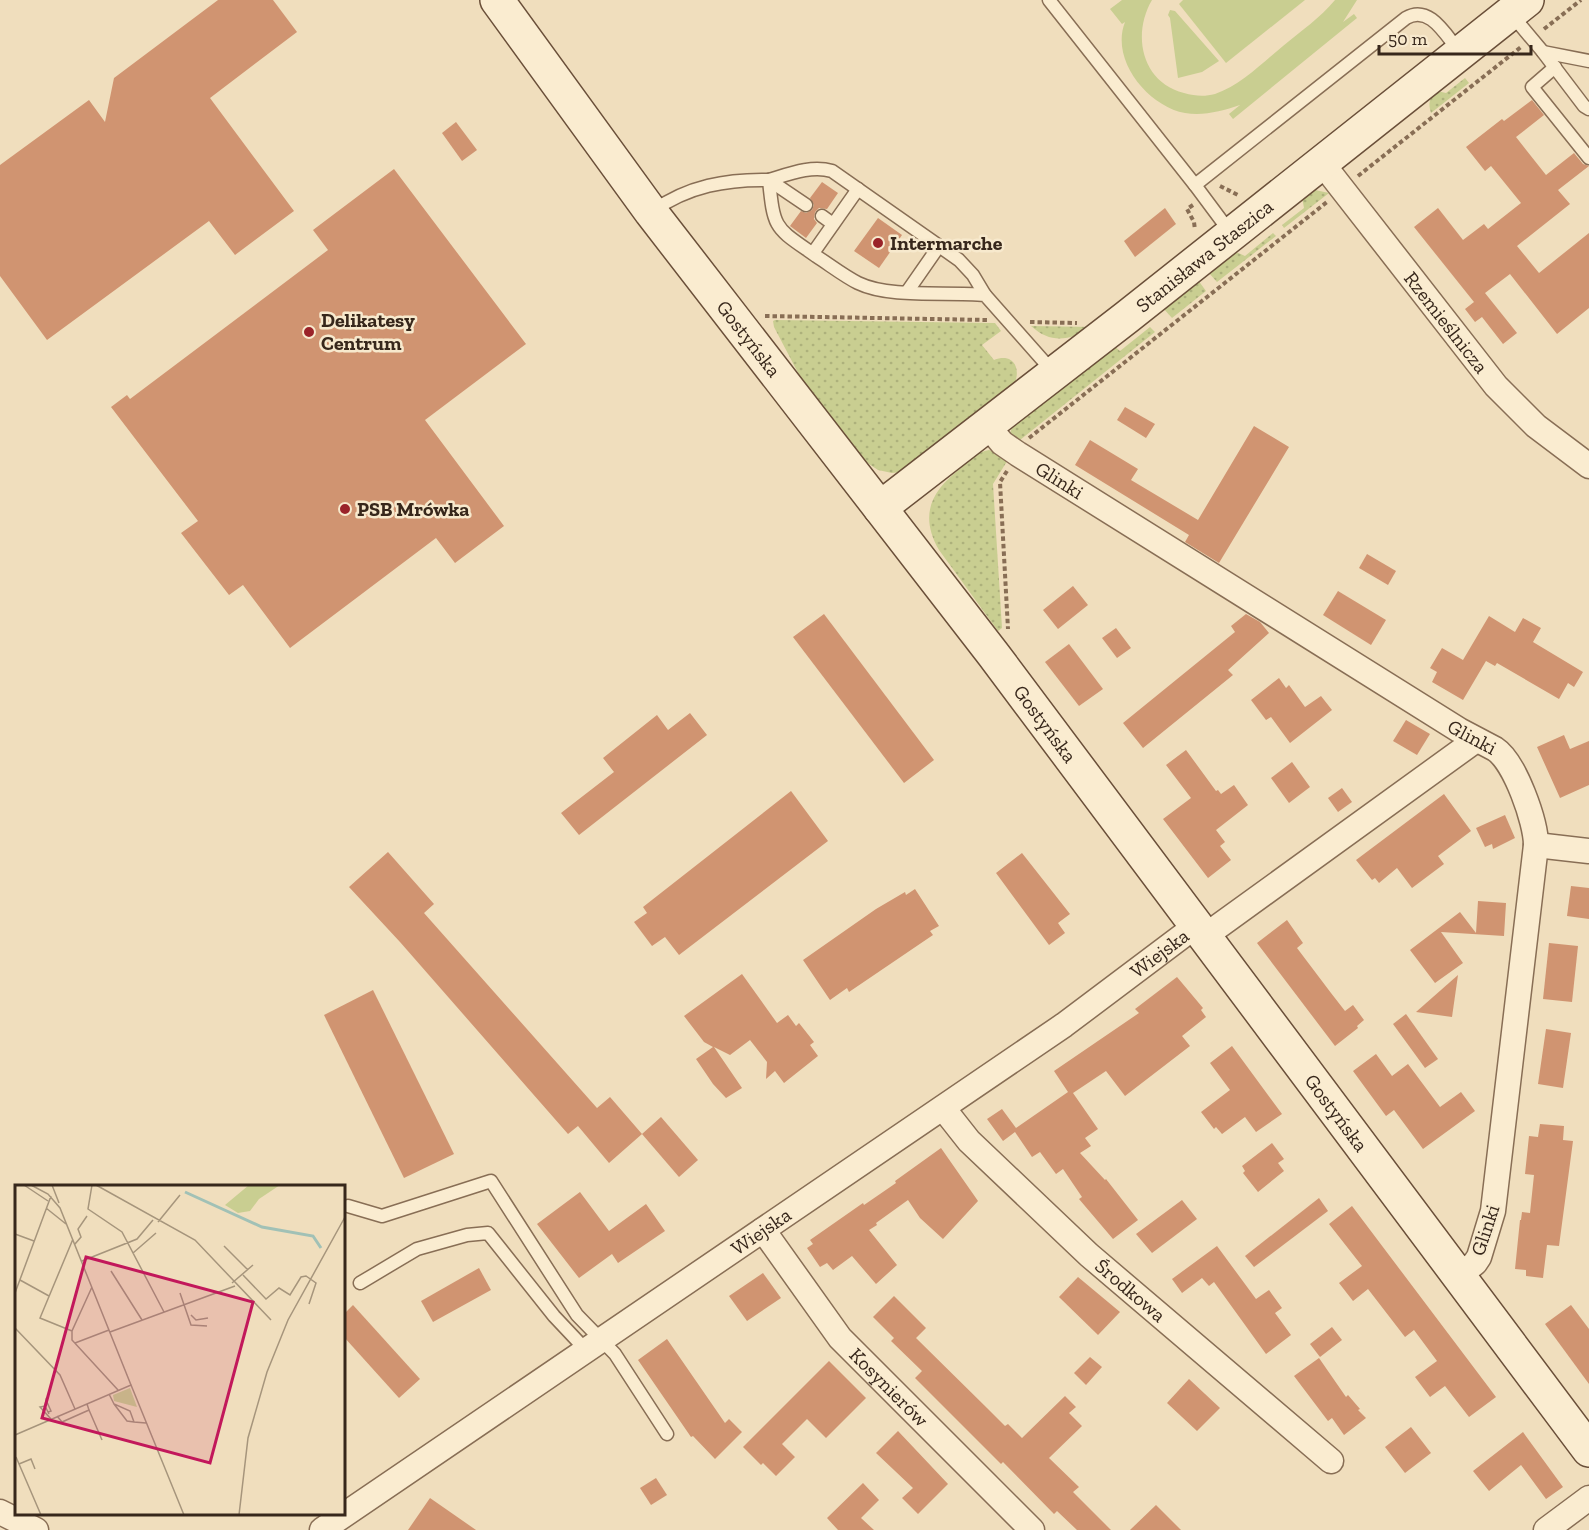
<svg xmlns="http://www.w3.org/2000/svg" width="1589" height="1530" font-family="'Zilla Slab',serif">
	<defs>
		<pattern id="grass-dots" width="8" height="8" patternUnits="userSpaceOnUse" patternTransform="scale(1.5)"><rect width="8" height="8" fill="#c9ce91"/><path d="M2 2h.1M6 6h.1" fill="none" stroke="#adb17c" stroke-width="1.8" stroke-linecap="round"/></pattern>
	</defs>
	<rect width="100%" height="100%" fill="#f0debd"/>
	<g fill="url(#grass-dots)">
		<path d="M1465 78 1469 83 1431 113C1428 103 1429 98 1437 91L1446 93Z"/>
		<polygon points="1315,190 1329,193 1284,228 1282,225 1304,208 1302,197"/>
		<polygon points="1273,233 1276,236 1217,282 1208,272 1234,251 1245,256"/>
		<polygon points="1198,280 1206,291 1172,318 1163,308"/>
		<path d="M775 320 995 323 1001 331 982 345 994 360C1012 353 1021 366 1015 383L902 472 892 473 878 470 860 458 806 388 774 327 773 321Z"/>
		<path d="M1031 326 1093 327C1070 340 1052 345 1031 326Z"/>
		<path d="M1150 327 1155 332 1020 440 1016 447C1012 440 1007 433 1014 425L1114 346 1120 351Z"/>
		<path d="M989 450 1009 458 993 484 1002 628 998 631 939 550C919 515 931 491 961 468 969 460 977 452 989 450Z"/>
	</g>
	<g fill="#c9ce91">
		<path d="M1122 0H1152C1132 34 1141 82 1184 93 1195 96 1204 97 1215 94 1241 85 1262 63 1283 46 1301 31 1320 18 1335 0H1357L1343 22 1354 14 1357 18 1233 119 1229 114 1240 105C1222 111 1204 116 1185 113 1148 106 1110 60 1125 22L1122 24 1110 9Z"/>
		<polygon points="1183,0 1305,0 1226,63 1179,4"/>
		<polygon points="1170,10 1175,11 1219,61 1202,72 1178,78 1170,18 1168,15"/>
	</g>
	<g fill="#d09471">
		<polygon points="218,0 273,0 297,32 210,98 294,211 235,255 209,221 47,340 0,276 0,165 89,100 105,122 114,78"/>
		<polygon points="1532,100 1544,115 1516,137 1546,175 1574,153 1583,164 1589,166 1558,190 1570,204 1517,246 1539,273 1589,233 1589,308 1557,334 1510,274 1485,293 1517,333 1503,344 1482,317 1475,322 1465,309 1474,302 1414,227 1438,208 1463,240 1484,224 1488,229 1521,203 1491,166 1485,171 1466,147 1502,119 1504,121"/>
		<polygon points="456,122 477,150 462,161 442,133"/>
		<polygon points="394,169 526,344 425,420 504,526 455,563 436,538 290,648 243,585 229,595 181,533 198,521 111,407 127,395 130,399 328,250 313,230"/>
		<polygon points="822,182 838,193 827,209 819,208 815,212 814,219 817,223 806,238 790,226 801,211 806,213 812,210 814,205 810,198"/>
		<polygon points="1165,208 1176,224 1135,257 1124,241"/>
		<polygon points="878,218 902,235 879,268 854,251"/>
		<polygon points="1125,407 1155,424 1146,438 1117,420"/>
		<polygon points="1254,426 1289,447 1219,563 1185,542 1189,535 1075,465 1090,440 1138,469 1131,480 1198,520"/>
		<polygon points="1367,554 1396,571 1388,585 1359,568"/>
		<polygon points="1073,586 1088,605 1058,629 1043,610"/>
		<polygon points="1338,591 1386,620 1371,645 1323,615"/>
		<polygon points="824,614 934,760 904,783 793,637"/>
		<polygon points="1246,614 1260,622 1269,633 1228,670 1233,675 1143,748 1123,723 1235,632 1231,626"/>
		<polygon points="1489,616 1515,632 1523,618 1541,628 1533,642 1583,672 1574,687 1568,683 1559,699 1497,663 1495,666 1486,661 1463,700 1432,682 1437,672 1430,668 1442,648 1463,660"/>
		<polygon points="1116,628 1131,648 1117,658 1102,638"/>
		<polygon points="1069,644 1103,689 1079,706 1045,662"/>
		<polygon points="1279,678 1286,688 1289,685 1305,707 1321,696 1332,710 1290,743 1271,717 1266,720 1251,700"/>
		<polygon points="690,713 707,735 579,835 561,813 614,772 603,758 657,715 668,730"/>
		<polygon points="1406,720 1430,734 1417,755 1393,741"/>
		<polygon points="1564,735 1570,749 1589,741 1589,785 1560,798 1537,747"/>
		<polygon points="1186,750 1216,791 1218,790 1221,794 1234,785 1248,805 1216,830 1225,842 1220,846 1231,860 1208,878 1163,819 1191,798 1166,765"/>
		<polygon points="1292,762 1310,787 1289,803 1271,778"/>
		<polygon points="1342,788 1352,802 1338,812 1328,798"/>
		<polygon points="791,791 828,841 679,955 665,937 652,946 634,922 647,913 643,907"/>
		<polygon points="1444,794 1471,831 1438,856 1444,864 1412,888 1397,868 1379,883 1375,878 1372,880 1356,860"/>
		<polygon points="1505,815 1515,838 1493,849 1492,844 1485,847 1476,828"/>
		<polygon points="388,852 434,904 424,913 597,1108 610,1097 642,1134 609,1163 578,1126 568,1134 400,942 349,887"/>
		<polygon points="1022,853 1070,914 1058,923 1065,933 1049,945 996,873"/>
		<polygon points="1571,886 1589,888 1589,919 1567,916"/>
		<polygon points="915,889 939,926 930,931 933,935 849,992 847,988 830,1000 803,960 876,909 905,892 906,895"/>
		<polygon points="1478,901 1506,903 1504,936 1441,932 1463,963 1435,983 1410,950 1460,912 1476,933"/>
		<polygon points="1287,920 1303,943 1297,948 1331,993 1345,1011 1353,1005 1364,1020 1357,1026 1358,1028 1335,1046 1257,943"/>
		<polygon points="1549,943 1578,946 1572,1002 1543,999"/>
		<polygon points="742,974 777,1023 788,1015 796,1026 799,1023 814,1042 810,1045 818,1056 784,1083 775,1071 766,1079 767,1062 750,1040 730,1055 714,1047 742,1088 726,1098 713,1084 696,1059 713,1047 704,1042 684,1016"/>
		<polygon points="1458,975 1452,1017 1416,1012"/>
		<polygon points="1177,977 1203,1008 1201,1010 1206,1017 1182,1036 1190,1046 1125,1096 1106,1071 1073,1093 1098,1129 1085,1138 1091,1146 1080,1153 1105,1180 1106,1179 1138,1220 1113,1239 1079,1199 1082,1197 1063,1169 1056,1174 1040,1152 1032,1157 1015,1132 1003,1141 987,1119 1002,1109 1016,1128 1068,1092 1054,1071 1139,1013 1135,1009"/>
		<polygon points="373,990 454,1154 404,1178 324,1015"/>
		<polygon points="1406,1014 1438,1059 1425,1068 1393,1024"/>
		<polygon points="1546,1029 1571,1033 1563,1088 1538,1084"/>
		<polygon points="1232,1046 1282,1114 1256,1132 1245,1117 1222,1134 1216,1127 1214,1129 1201,1112 1230,1090 1210,1063"/>
		<polygon points="1376,1054 1392,1076 1408,1064 1440,1107 1461,1092 1475,1111 1423,1149 1394,1110 1386,1116 1353,1071"/>
		<polygon points="661,1117 698,1160 679,1177 642,1134"/>
		<polygon points="1540,1124 1564,1126 1563,1140 1573,1141 1559,1246 1547,1245 1543,1278 1526,1276 1526,1270 1515,1269 1520,1220 1521,1220 1522,1212 1530,1213 1534,1175 1525,1174 1529,1136 1538,1137"/>
		<polygon points="1272,1143 1284,1159 1278,1163 1284,1171 1258,1192 1243,1173 1245,1171 1242,1166"/>
		<polygon points="941,1148 978,1201 943,1239 920,1218 908,1200 876,1223 877,1225 869,1230 897,1265 876,1284 852,1256 833,1270 827,1263 820,1267 807,1248 813,1244 810,1240 863,1203 864,1205 896,1183 895,1181"/>
		<polygon points="580,1192 609,1231 646,1204 665,1231 618,1263 612,1254 579,1278 537,1224"/>
		<polygon points="1319,1198 1328,1211 1254,1267 1245,1256"/>
		<polygon points="1182,1200 1197,1219 1152,1253 1136,1234"/>
		<polygon points="1352,1206 1496,1397 1469,1417 1445,1386 1430,1397 1415,1377 1437,1361 1414,1330 1405,1337 1368,1289 1353,1301 1339,1283 1362,1266 1329,1224"/>
		<polygon points="1217,1246 1256,1299 1269,1290 1282,1308 1275,1313 1291,1335 1266,1354 1214,1282 1209,1286 1202,1278 1182,1293 1172,1279"/>
		<polygon points="479,1268 491,1290 433,1322 421,1301"/>
		<polygon points="763,1273 781,1298 747,1321 729,1296"/>
		<polygon points="1078,1277 1120,1312 1098,1335 1059,1297"/>
		<polygon points="894,1296 926,1328 916,1338 987,1408 1005,1426 1008,1424 1022,1438 1065,1396 1076,1407 1069,1413 1082,1426 1049,1458 1079,1487 1073,1492 1111,1530 1077,1530 1057,1511 1054,1514 1003,1462 1001,1464 915,1378 922,1371 891,1341 894,1338 873,1317"/>
		<polygon points="353,1305 420,1379 399,1398 344,1337 344,1314"/>
		<polygon points="1571,1305 1589,1329 1589,1384 1545,1324"/>
		<polygon points="1332,1327 1342,1340 1320,1357 1310,1344"/>
		<polygon points="667,1339 725,1423 729,1419 742,1432 715,1459 693,1436 691,1437 638,1360"/>
		<polygon points="1090,1357 1102,1367 1086,1385 1074,1373"/>
		<polygon points="1319,1358 1346,1397 1348,1395 1360,1409 1358,1410 1366,1418 1344,1435 1332,1418 1328,1421 1294,1376"/>
		<polygon points="829,1361 866,1398 826,1438 807,1419 782,1444 795,1457 776,1476 763,1463 761,1465 743,1447"/>
		<polygon points="1189,1379 1220,1408 1197,1431 1167,1403"/>
		<polygon points="1411,1427 1431,1453 1405,1473 1385,1447"/>
		<polygon points="898,1431 948,1484 918,1514 902,1498 913,1488 876,1453"/>
		<polygon points="1523,1432 1563,1487 1546,1499 1521,1465 1489,1491 1473,1471"/>
		<polygon points="656,1478 667,1495 651,1505 640,1488"/>
		<polygon points="863,1483 879,1500 861,1518 874,1530 838,1530 827,1518"/>
		<polygon points="430,1498 476,1530 408,1530"/>
		<polygon points="1156,1505 1181,1530 1130,1530"/>
	</g>
	<g fill="none" stroke-linecap="round" stroke-linejoin="round">
		<g stroke="#886e55" stroke-width="15">
			<g id="lane">
				<polyline points="1049,0 1195,185"/>
				<polyline points="1511,14 1543,52 1584,106 1589,109"/>
				<polyline points="1543,52 1589,61"/>
				<polyline points="1555,67 1532,87 1589,158"/>
				<path d="M769 180C789 174 811 165 832 171L959 260 973 275 985 295"/>
				<polyline points="769,180 806,205"/>
				<path d="M653 211C688 186 727 179 769 180 774 231 775 227 816 256 830 265 844 276 858 283 891 299 948 291 985 295L1054 373"/>
				<polyline points="822,216 833,224"/>
				<path d="M1230 232 1195 185 1406 18C1430 4 1446 36 1460 52"/>
				<polyline points="813,253 858,189"/>
				<polyline points="907,292 939,246"/>
				<polyline points="348,1206 382,1216 491,1181 577,1315 615,1354 667,1434"/>
				<polyline points="360,1283 417,1249 467,1235 488,1233 554,1316 586,1350"/>
			</g>
		</g>
		<g stroke="#886e55" stroke-width="27">
			<g id="street">
				<path id="s1" d="M1322 163 1496 386 1536 426 1589 466"/>
				<path id="s2" d="M987 425 1002 443 1018 454 1459 730 1495 749C1515 762 1536 822 1536 845L1493 1211 1479 1257 1475 1263 1459 1276"/>
				<polyline points="1536,845 1589,851"/>
				<polyline points="1205,936 1476,740"/>
				<path id="s3" d="M943 1108 969 1141 1089 1255 1331 1461"/>
				<path id="s4" d="M763 1230 840 1338 1032 1530"/>
				<polyline points="0,1512 36,1530"/>
				<path id="s5" d="M322 1530 1064 1025 1197 925"/>
				<polyline points="1546,1530 1589,1498"/>
			</g>
		</g>
		<g stroke="#6a4f39" stroke-width="36">
			<g id="secondary">
				<path id="s6" d="M497 0 651 212 993 654 1589 1450"/>
				<path id="s7" d="M880 508 1127 317 1527 0"/>
			</g>
		</g>
		<g stroke="#886e55" stroke-width="4" stroke-dasharray="4.5 3" stroke-linecap="butt">
			<polyline points="1544,29 1581,0"/>
			<polyline points="1358,176 1521,47"/>
			<polyline points="1220,186 1238,195 1239,194"/>
			<polyline points="1193,205 1187,209 1194,222 1195,230"/>
			<polyline points="765,316 988,320"/>
			<polyline points="1030,322 1077,323"/>
			<polyline points="1029,438 1327,202"/>
			<polyline points="1007,471 1000,482 1008,629"/>
		</g>
		<use href="#lane" stroke="#faecd0" stroke-width="12"/>
		<use href="#street" stroke="#faecd0" stroke-width="24"/>
		<use href="#secondary" stroke="#faecd0" stroke-width="33"/>
	</g>
	<g fill="#9a2329" stroke="#f7e9cd" stroke-width="2">
		<circle cx="878" cy="243" r="6"/>
		<circle cx="309" cy="332" r="6"/>
		<circle cx="345" cy="509" r="6"/>
	</g>
	<g text-anchor="middle" stroke-width="5" stroke-linejoin="round" paint-order="stroke">
		<g font-size="20" font-weight="bold" fill="#37271b" stroke="#f7e9cd" text-anchor="start">
			<text x="890" y="250">Intermarche</text>
			<text x="321" y="327">Delikatesy<tspan x="321" dy="23">Centrum</tspan></text>
			<text x="357" y="516">PSB Mrówka</text>
		</g>
		<g font-size="20" fill="#37271b" stroke="#f7e9cd">
			<text dy="7" stroke="none"><textPath href="#s7" startOffset="411">Stanisława Staszica</textPath></text>
			<text dy="7" stroke="none"><textPath href="#s1" startOffset="202">Rzemieślnicza</textPath></text>
			<text dy="7" stroke="none"><textPath href="#s6" startOffset="422">Gostyńska</textPath></text>
			<text dy="7" stroke="none"><textPath href="#s2" startOffset="92">Glinki</textPath></text>
			<text dy="7" stroke="none"><textPath href="#s6" startOffset="908">Gostyńska</textPath></text>
			<text dy="7" stroke="none"><textPath href="#s2" startOffset="578">Glinki</textPath></text>
			<text dy="7" stroke="none"><textPath href="#s5" startOffset="1017">Wiejska</textPath></text>
			<text dy="7" stroke="none"><textPath href="#s6" startOffset="1394">Gostyńska</textPath></text>
			<text transform="translate(1485 1230) rotate(-72)" y="7">Glinki</text>
			<text dy="7" stroke="none"><textPath href="#s5" startOffset="531">Wiejska</textPath></text>
			<text dy="7" stroke="none"><textPath href="#s3" startOffset="262">Środkowa</textPath></text>
			<text dy="7" stroke="none"><textPath href="#s4" startOffset="202">Kosynierów</textPath></text>
		</g>
	</g>
	<g transform="translate(15 1185)">
		<rect width="330" height="330" fill="#f0debd"/>
		<path d="M115 203 122 222 99 216 98 210Z" fill="#c9ce91"/>
		<path d="M234 0H265L244 14 235 26 223 28 210 20Z" fill="#c9ce91"/>
		<path fill="none" stroke="#a1c1b6" stroke-width="3" d="M170 7 247 42 298 51 306 63"/>
		<path fill="none" stroke="#a6957c" stroke-width="1.5" d="M9 0 33 16M16 0 33 9 45 23 116 200M37 0 44 18M77 0 73 24 107 47 149 127M81 0 180 55 256 135M31 23 51 39M143 37 165 10M0 49 19 56M60 59 66 52 63 44 72 31M209 61 233 85M118 68 141 48M67 76 122 54 138 35M96 86 127 135M228 90 251 114 264 103 275 110 286 92 291 91 301 98 294 119M5 95 34 111M217 98 238 80M77 102 57 146V155L103 205M0 108 36 11M165 108 176 140 192 141M176 130 181 135 193 133M0 143 45 190 60 224M57 146 25 133 58 54M95 147 220 101M60 158 94 145M94 209 99 219 115 226 119 237 131 238M99 219 112 236 119 237M30 221 31 215 36 226 33 227M74 225 87 255M34 229 30 221 25 222 36 234M42 231 47 237 74 225 72 219M0 250 116 200 169 330M1 272 26 330M4 279 16 274 20 284M224 330 233 253 252 187 273 135 330 32"/>
		<path fill="#c2185b" fill-opacity="0.15" stroke="#c2185b" stroke-width="3" d="M71 72 238 117 195 278 27 233Z"/>
		<rect width="330" height="330" fill="none" stroke="#37271b" stroke-width="3"/>
	</g>
	<path d="M1379 45v9h152v-9" fill="none" stroke="#37271b" stroke-width="3"/>
	<text x="1388" y="45" font-size="18" fill="#37271b" stroke="#f7e9cd" stroke-width="4.5" paint-order="stroke">50 m</text>
</svg>
